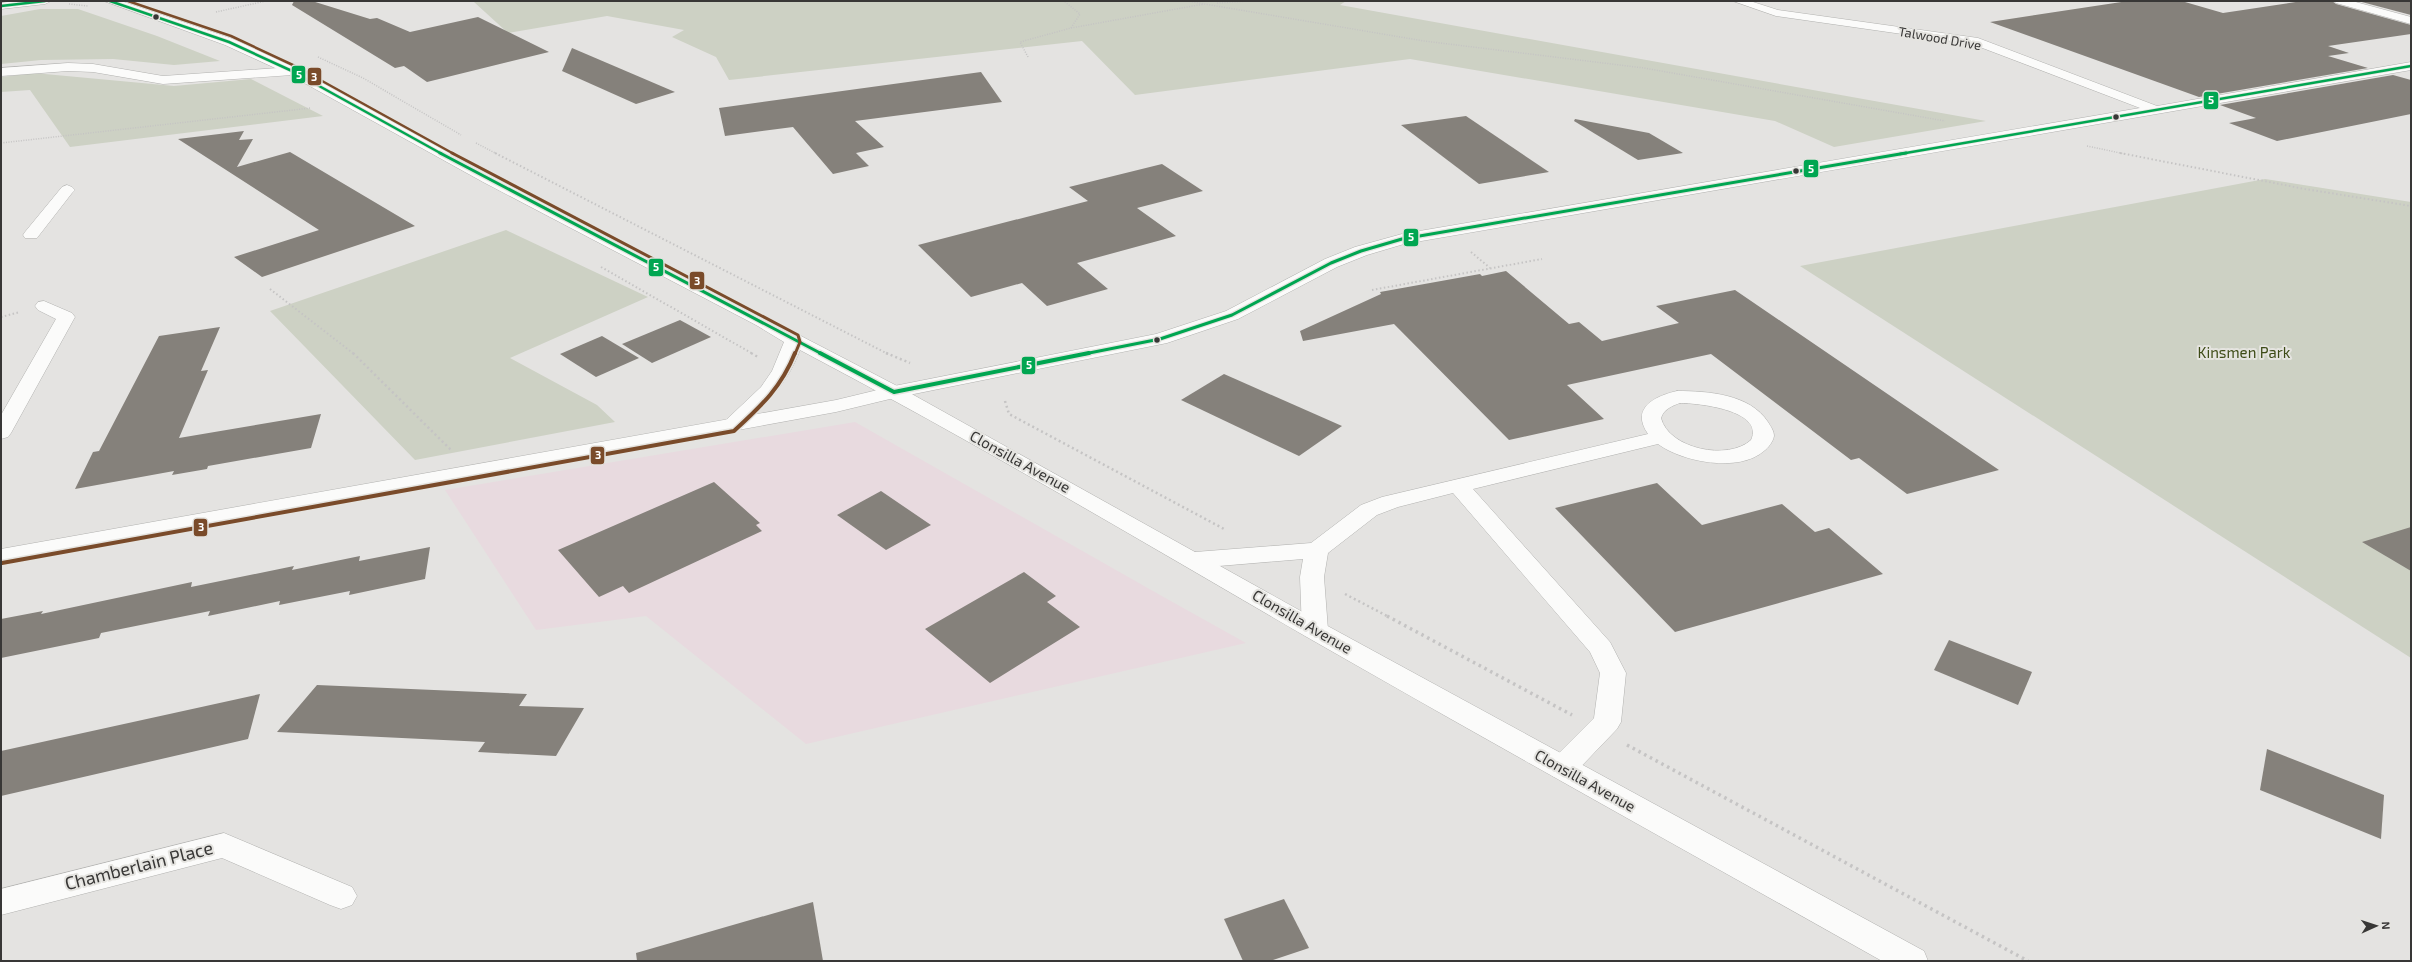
<svg xmlns="http://www.w3.org/2000/svg" width="2412" height="962" font-family="'Exo 2',sans-serif">
	<rect width="100%" height="100%" fill="#e4e3e1"/>
	<polygon fill="#e8dadf" points="855,422 1160,595 1246,643 806,744 646,616 536,630 445,490"/>
	<g fill="#cdd1c4">
		<polygon points="468,1 1346,1 1340,5 1986,121 1834,147 1775,121 1410,59 1135,95 1082,41 729,80 716,57 672,37 684,30 607,16 508,33 474,2"/>
		<polygon points="40,9 78,9 157,36 220,61 174,65 113,59 41,60 1,64 1,16"/>
		<polygon points="34,73 174,86 251,79 323,116 70,147 30,90 1,92 1,77"/>
		<polygon points="2265,179 2411,202 2411,658 1800,266"/>
		<polygon points="506,230 648,297 510,358 597,405 615,422 415,460 270,311"/>
	</g>
	<g fill="#85817b">
		<polygon points="294,1 312,1 370,19 377,18 410,32 478,17 549,52 427,82 404,66 395,68 292,5"/>
		<polygon points="2128,1 2185,2 2223,13 2302,1 2332,1 2336,4 2411,25 2411,34 2328,46 2349,53 2328,56 2368,68 2199,97 1990,22"/>
		<polygon points="2358,1 2411,1 2411,15"/>
		<polygon points="572,48 675,92 636,104 562,71"/>
		<polygon points="981,72 1002,102 855,121 884,147 856,153 869,166 833,174 793,127 725,136 719,108"/>
		<polygon points="2393,75 2411,80 2411,114 2277,141 2229,123 2256,118 2220,105"/>
		<polygon points="1466,116 1549,172 1479,184 1401,125"/>
		<polygon points="1575,119 1649,133 1683,153 1638,160 1574,121"/>
		<polygon points="244,131 239,140 253,139 237,167 290,152 415,226 262,277 234,257 319,230 178,139"/>
		<polygon points="1162,164 1203,191 1137,208 1176,236 1077,263 1108,289 1047,306 1022,283 971,297 918,245 1088,201 1069,187"/>
		<polygon points="1506,271 1569,324 1579,322 1602,341 1679,323 1656,306 1735,290 1999,470 1907,494 1859,458 1851,460 1711,354 1567,385 1604,419 1509,440 1394,324 1303,341 1300,331 1381,294 1380,292 1480,274 1482,276"/>
		<polygon points="680,320 711,337 652,363 622,344"/>
		<polygon points="220,327 201,371 208,370 179,438 321,414 311,448 208,466 207,469 172,475 174,471 75,489 93,452 99,451 159,336"/>
		<polygon points="602,336 639,358 596,377 560,354"/>
		<polygon points="1224,374 1342,426 1299,456 1181,400"/>
		<polygon points="714,482 760,523 756,525 762,531 629,593 623,586 599,597 558,550"/>
		<polygon points="1657,483 1702,525 1782,504 1815,532 1829,528 1883,574 1675,632 1555,508"/>
		<polygon points="881,491 931,525 886,550 837,515"/>
		<polygon points="2411,527 2411,571 2362,542"/>
		<polygon points="430,547 425,579 349,595 350,591 279,605 280,601 208,616 210,611 101,633 99,638 1,658 1,619 43,611 41,614 192,582 191,587 294,566 292,570 360,556 359,561"/>
		<polygon points="1024,572 1056,596 1047,602 1080,627 990,683 925,629"/>
		<polygon points="1949,640 2032,672 2018,705 1934,670"/>
		<polygon points="317,685 527,694 519,706 584,708 556,756 478,752 485,742 277,732"/>
		<polygon points="260,694 248,739 1,796 1,751"/>
		<polygon points="2267,749 2384,795 2381,839 2260,790"/>
		<polygon points="1284,899 1309,948 1270,961 1243,961 1224,919"/>
		<polygon points="813,902 823,961 637,961 636,953"/>
	</g>
	<g fill="none" stroke-linecap="round" stroke-linejoin="round">
		<g stroke="#b2b2b0" stroke-width="1">
			<g id="minor">
				<polygon points="1733,1 1750,1 1778,10 1978,38 2157,106 2411,62 2411,70 1404,244 1367,255 1337,267 1238,319 1167,343 894,398 836,412 1,565 1,549 836,400 894,386 1156,334 1226,311 1325,259 1355,247 1402,234 2140,108 1972,44 1776,16"/>
				<polygon points="68,63 93,64 163,76 292,67 298,71 292,75 163,84 93,72 68,71 1,76 1,68"/>
				<polygon points="67,185 72,187 75,190 72,193 37,238 25,238 23,235 25,232 62,187"/>
				<polygon points="44,301 72,313 75,317 11,433 8,437 1,439 1,415 56,319 38,310 35,306 38,302"/>
				<path d="M1677 391C1708 391 1750 394 1768 422 1771 427 1774 431 1774 436 1773 442 1768 448 1764 451 1739 473 1682 462 1658 444L1473 489 1610 642 1626 673 1621 722 1617 729 1572 776 1562 779 1552 776 1548 768 1552 760 1594 718 1600 673 1590 652 1453 493 1398 507 1377 515 1328 553 1324 577 1328 630 1324 636 1315 639 1306 636 1302 630 1300 577 1303 559 1195 568 1187 565 1183 560 1187 555 1195 552 1311 543 1361 505 1382 497 1648 434C1630 408 1655 396 1677 391ZM1680 403C1697 403 1765 410 1751 440 1728 461 1669 449 1661 418 1664 409 1672 406 1680 403Z"/>
				<polygon points="224,833 352,887 357,896 352,905 341,909 330,905 222,858 1,915 1,889"/>
			</g>
		</g>
		<g stroke="#b2b2b0" stroke-width="1">
			<g id="major">
				<polygon points="15,1 51,1 45,4 1,9 1,3"/>
				<path d="M104 1H121L233 39 296 68 493 176 901 388 1324 624 1924 951 1928 961H1882C1690 853 1497 746 1305 636 1138 539 971 440 800 350 786 386 766 404 739 429L732 431 725 429 722 425 725 421 761 387 772 371 784 342 756 325 483 182 288 74 225 45Z"/>
				<polygon points="2334,1 2352,1 2411,17 2411,24 2336,3"/>
			</g>
		</g>
		<g stroke="#c5c4c4" stroke-width="1.5" stroke-dasharray="1 1.5" stroke-linecap="butt">
			<polyline points="1187,1 1424,41 1644,68 1945,121"/>
			<polyline points="1217,3 1250,1"/>
			<polyline points="69,4 88,6"/>
			<polyline points="216,12 266,1"/>
			<polyline points="1071,28 1204,4"/>
			<polyline points="318,57 363,78 461,135"/>
			<polyline points="1028,57 1020,42 1071,28 1080,14 1064,1"/>
			<polyline points="1,143 311,108"/>
			<polyline points="476,143 497,154"/>
			<polyline points="2087,146 2125,154"/>
		</g>
		<g stroke="#c5c4c4" stroke-width="2" stroke-dasharray="1.5 2.5" stroke-linecap="butt">
			<polyline points="495,153 888,354"/>
			<polyline points="2120,153 2305,189 2411,206"/>
			<polyline points="1471,252 1490,268"/>
			<polyline points="601,267 753,354"/>
			<polyline points="270,289 354,354"/>
			<polyline points="1372,290 1542,259"/>
			<polyline points="1,317 20,312"/>
		</g>
		<g stroke="#c5c4c4" stroke-width="2.5" stroke-dasharray="2 3" stroke-linecap="butt">
			<polyline points="353,353 451,450"/>
			<polyline points="751,353 758,357"/>
			<polyline points="886,353 910,363"/>
			<polyline points="1005,401 1009,414 1226,530"/>
			<polyline points="1345,594 1389,617"/>
		</g>
		<g stroke="#c5c4c4" stroke-width="3.5" stroke-dasharray="2.5 4" stroke-linecap="butt">
			<polyline points="1387,616 1572,715"/>
			<polyline points="1627,745 2028,961"/>
		</g>
		<use href="#minor" fill="#fbfbfa" fill-rule="evenodd"/>
		<use href="#major" fill="#fbfbfa" fill-rule="evenodd"/>
		<g stroke="#e5e4e0" stroke-width="4">
			<g id="bus-1-far2">
				<polyline points="110,1 229,42 292,71 442,154"/>
				<polyline points="1,6 45,1"/>
				<polyline points="1900,154 2411,66"/>
			</g>
		</g>
		<g stroke="#e5e4e0" stroke-width="5.5">
			<g id="bus-1-far1">
				<polyline points="440,153 822,354"/>
				<polyline points="1084,354 1160,339 1232,315 1331,263 1361,251 1402,239 1906,153"/>
			</g>
		</g>
		<g stroke="#e5e4e0" stroke-width="7">
			<polyline id="bus-1" points="820,353 894,392 1089,353"/>
		</g>
		<g stroke="#e5e4e0" stroke-width="4">
			<polyline id="bus-2-far2" points="128,1 231,36 295,66 454,154"/>
		</g>
		<g stroke="#e5e4e0" stroke-width="5.5">
			<polyline id="bus-2-far1" points="452,153 798,335 800,342 795,354"/>
		</g>
		<g stroke="#e5e4e0" stroke-width="7">
			<path id="bus-2" d="M2 563 734 431C761 406 781 388 795 353"/>
		</g>
		<use href="#bus-1-far2" stroke="#00a651" stroke-width="2.5"/>
		<use href="#bus-1-far1" stroke="#00a651" stroke-width="3"/>
		<use href="#bus-1" stroke="#00a651" stroke-width="4"/>
		<use href="#bus-2-far2" stroke="#7a4b2a" stroke-width="2.5"/>
		<use href="#bus-2-far1" stroke="#7a4b2a" stroke-width="3"/>
		<use href="#bus-2" stroke="#7a4b2a" stroke-width="4"/>
	</g>
	<g fill="#383736" stroke="#e5e4e0" stroke-width="1.5">
		<circle cx="156" cy="17" r="3.5"/>
		<circle cx="2116" cy="117" r="3.5"/>
		<circle cx="1796" cy="171" r="3.5"/>
		<circle cx="1157" cy="340" r="3.5"/>
	</g>
	<g text-anchor="middle" stroke-width="4" stroke-linejoin="round" paint-order="stroke">
		<g font-size="13" fill="#383736" stroke="#e5e4e0">
			<text transform="translate(1940 38) rotate(10)" y="5">Talwood Drive</text>
		</g>
		<g font-size="15" fill="#3d4b16" stroke="#e5e4e0">
			<text x="2244" y="358">Kinsmen Park</text>
		</g>
		<g font-size="15" fill="#383736" stroke="#e5e4e0">
			<text transform="translate(1020 462) rotate(29)" y="5">Clonsilla Avenue</text>
			<text transform="translate(1302 622) rotate(30)" y="5">Clonsilla Avenue</text>
			<text transform="translate(1585 781) rotate(29)" y="5">Clonsilla Avenue</text>
		</g>
		<g font-size="18" fill="#383736" stroke="#e5e4e0">
			<text transform="translate(139 866) rotate(-14)" y="6">Chamberlain Place</text>
		</g>
	</g>
	<g stroke="#e5e4e0" stroke-width="1.5">
		<rect x="291" y="65" width="15" height="19" rx="4" fill="#00a651"/>
		<rect x="307" y="67" width="15" height="19" rx="4" fill="#7a4b2a"/>
		<rect x="2203" y="91" width="16" height="19" rx="4" fill="#00a651"/>
		<rect x="1803" y="159" width="16" height="19" rx="4" fill="#00a651"/>
		<rect x="1403" y="228" width="16" height="19" rx="4" fill="#00a651"/>
		<rect x="648" y="258" width="16" height="19" rx="4" fill="#00a651"/>
		<rect x="689" y="271" width="16" height="19" rx="4" fill="#7a4b2a"/>
		<rect x="1021" y="356" width="15" height="19" rx="4" fill="#00a651"/>
		<rect x="590" y="446" width="15" height="19" rx="4" fill="#7a4b2a"/>
		<rect x="193" y="518" width="15" height="19" rx="4" fill="#7a4b2a"/>
	</g>
	<g font-size="11" text-anchor="middle" font-weight="bold" fill="#fff">
		<text x="299" y="79">5</text>
		<text x="314" y="81">3</text>
		<text x="2211" y="104">5</text>
		<text x="1811" y="173">5</text>
		<text x="1411" y="241">5</text>
		<text x="656" y="271">5</text>
		<text x="697" y="285">3</text>
		<text x="1029" y="369">5</text>
		<text x="598" y="459">3</text>
		<text x="201" y="531">3</text>
	</g>
	<rect width="2412" height="962" fill="none" stroke="#383736" stroke-width="4"/>
	<g transform="translate(2376 926) rotate(87)" stroke="#e5e4e0" stroke-width="3" paint-order="stroke">
	<path d="M0-3L7 15L0 10L-7 15Z" fill="#383736"/>
	<text y="-6" font-size="11" font-weight="bold" text-anchor="middle" fill="#383736">N</text>
	</g>
</svg>
